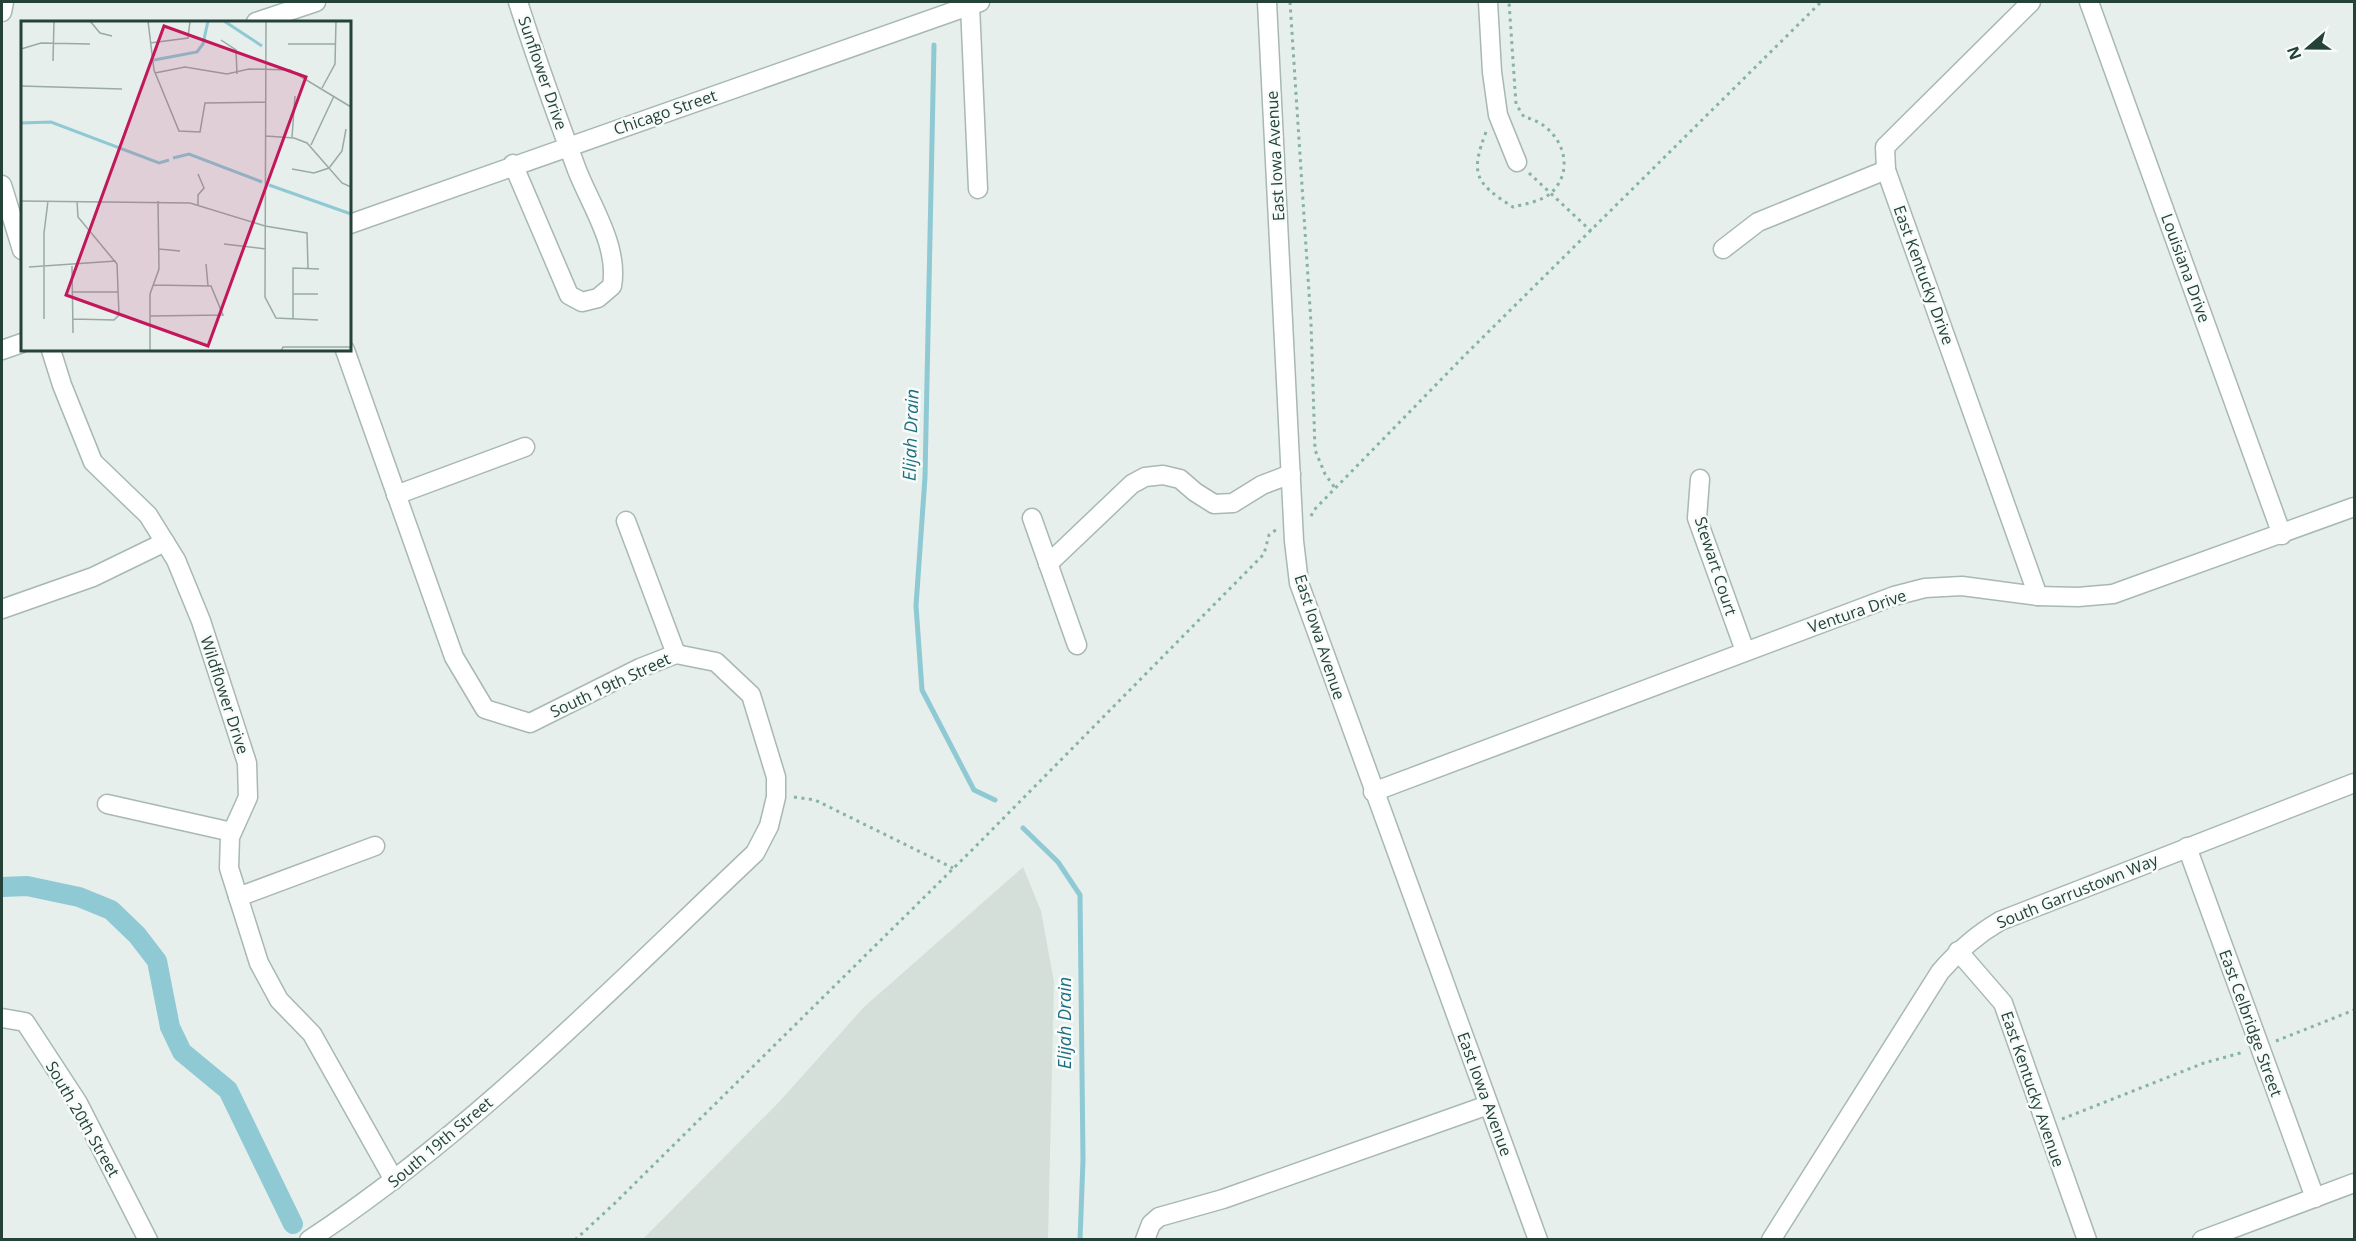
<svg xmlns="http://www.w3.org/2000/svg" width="2356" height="1241" font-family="'Open Sans',sans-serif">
	<rect width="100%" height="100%" fill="#e6efeb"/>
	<polygon fill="#d4dfda" points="1023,867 1041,911 1054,982 1048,1239 643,1239 779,1102 864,1007"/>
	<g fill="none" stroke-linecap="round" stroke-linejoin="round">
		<g stroke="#8ec9d4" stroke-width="5">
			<polyline points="934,45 925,477 916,606 922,690 974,790 995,800"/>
			<polyline points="1023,828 1058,862 1080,895 1083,1160 1080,1240"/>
		</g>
		<polyline stroke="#8ec9d4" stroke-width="20" points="2,887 27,886 79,897 111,910 137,935 157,961 170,1027 182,1052 228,1090 293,1224"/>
		<g stroke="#a8b8b2" stroke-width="21">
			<g id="minor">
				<polyline points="1267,2 1294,541 1299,583 1538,1240"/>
				<polyline points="1488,2 1492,72 1498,115 1517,162"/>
				<polyline points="2031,2 1885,147 1886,170 2038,596"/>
				<polyline points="2089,2 2282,535"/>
				<polyline points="970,5 978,189"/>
				<polyline points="2,12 4,2"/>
				<polyline points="256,22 316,2"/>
				<path d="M513 164 569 295 582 302 598 298 612 286C619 246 591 206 577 170 556 114 536 58 518 2"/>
				<polyline points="2,185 22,250"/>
				<polyline points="350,224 980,2"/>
				<polyline points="1723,249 1758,222 1886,170"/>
				<polyline points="2,350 22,343"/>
				<polyline points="51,350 62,385 93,462 148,515 176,560 201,621 247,763 248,797 230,837 229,868 259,963 279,1000 312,1034 394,1180"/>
				<polyline points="1700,479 1697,518 1745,651"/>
				<polyline points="396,495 525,447"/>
				<polyline points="1032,518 1077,645"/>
				<polyline points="626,521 676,654"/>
				<polyline points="1048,564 1132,484 1145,477 1163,475 1180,479 1195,492 1214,504 1233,503 1262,485 1291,474"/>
				<polyline points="2,609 93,577 165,542"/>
				<polyline points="1373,792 1894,596 1925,588 1962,586 2038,596 2078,597 2113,594 2354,507"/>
				<polyline points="107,804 232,832"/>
				<polyline points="2187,847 2315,1198"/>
				<polyline points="238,897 375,846"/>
				<polyline points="1958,951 2003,1003 2087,1240"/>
				<polyline points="2,1018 25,1022 78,1103 148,1240"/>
				<path d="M309 1240C474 1131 612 988 755 853L769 826 776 797V777L751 695 716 662 676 654 640 668 530 723 485 709 454 657 345 350"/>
				<polyline points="1145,1240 1151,1224 1159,1217 1223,1199 1488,1105"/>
				<path d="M1771 1240 1940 972C1958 951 1976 935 2000 921L2354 783"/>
				<polyline points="2202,1240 2354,1183"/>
			</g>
		</g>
		<g stroke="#86b3a5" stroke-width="3" stroke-dasharray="3 4.5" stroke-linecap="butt">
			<polyline points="1290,2 1311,323 1315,450 1325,474 1335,488"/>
			<path d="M1486 132C1470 174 1475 183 1513 207 1525 204 1543 201 1552 192 1579 165 1557 123 1524 117L1516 104 1509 2"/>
			<polyline points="1529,173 1591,231"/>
			<polyline points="1311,516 1314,510 1465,355 1821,2"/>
			<polyline points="794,797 815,800 953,868"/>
			<polyline points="2276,1041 2354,1010"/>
			<polyline points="2062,1119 2204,1063 2244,1052"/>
			<polyline points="575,1240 615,1203 976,846 1264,554 1269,535 1277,529"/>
		</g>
		<use href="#minor" stroke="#fff" stroke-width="18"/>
	</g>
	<g text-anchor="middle" stroke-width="5" stroke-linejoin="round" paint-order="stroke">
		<g font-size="16" fill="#24423a" stroke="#f7fbf9">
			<text transform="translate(543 73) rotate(71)" y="6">Sunflower Drive</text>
			<text transform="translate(665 112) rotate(-19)" y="6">Chicago Street</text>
			<text transform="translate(1275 156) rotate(-93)" y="6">East Iowa Avenue</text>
			<text transform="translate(2186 268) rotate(70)" y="6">Louisiana Drive</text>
			<text transform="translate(1924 275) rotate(70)" y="6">East Kentucky Drive</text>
			<text transform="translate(1716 566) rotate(72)" y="6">Stewart Court</text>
			<text transform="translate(1857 611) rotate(-19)" y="6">Ventura Drive</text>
			<text transform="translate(1320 637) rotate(72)" y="6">East Iowa Avenue</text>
			<text transform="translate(610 685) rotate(-25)" y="6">South 19th Street</text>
			<text transform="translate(225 695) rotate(72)" y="6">Wildflower Drive</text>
			<text transform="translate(2077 891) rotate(-22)" y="6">South Garrustown Way</text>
			<text transform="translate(2251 1023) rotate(70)" y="6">East Celbridge Street</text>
			<text transform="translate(2033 1089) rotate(71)" y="6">East Kentucky Avenue</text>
			<text transform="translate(1485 1094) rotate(70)" y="6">East Iowa Avenue</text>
			<text transform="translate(83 1119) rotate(60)" y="6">South 20th Street</text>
			<text transform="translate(440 1142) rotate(-40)" y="6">South 19th Street</text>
		</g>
		<g font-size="18" font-style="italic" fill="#1c6f80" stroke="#f7fbf9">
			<text transform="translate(911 435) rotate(-88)" y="6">Elijah Drain</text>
			<text transform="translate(1065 1023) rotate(-90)" y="6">Elijah Drain</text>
		</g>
	</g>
	<g transform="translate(21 21)">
		<rect width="330" height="330" fill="#e6efeb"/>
		<path fill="none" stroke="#8ec9d4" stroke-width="3" d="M203 0 241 25M133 39 176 31 182 23 187 0M0 102 30 101 138 142 148 139M152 137 168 133 241 161M248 164 330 193"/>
		<path fill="none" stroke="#98aaa4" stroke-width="1.5" d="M69 0 79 12 91 15M127 0 133 49 158 110 179 111 184 82 245 81M245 0 244 276 255 297 297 299M200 19 215 29 216 53M129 22 167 17 169 0M267 23H315M0 28 20 22 69 23M32 40 33 0M134 52 164 46 206 53 228 48 269 49 330 86M0 65 101 68M301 67 314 43 315 0M245 115 273 117 286 122 321 162 330 166M271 116 274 75M290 124 313 75M271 148 293 152 308 147 321 130 325 108M177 153 183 167 177 174V184M0 180 169 182 244 205 286 212 287 247M203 223 245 228M138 228 159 230M185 243 187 265M51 245 52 312M8 246 95 240M52 271H97M272 273H297M129 295 202 294 190 265 132 264M23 298V212L27 180M52 298 93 299 98 294 96 243 57 196 56 180M272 298V247L298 248M129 330V273L138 248 137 180M260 330 262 326H330"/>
		<path fill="#c2185b" fill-opacity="0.15" stroke="#c2185b" stroke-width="3" d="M143 5 285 56 187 325 45 274Z"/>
		<rect width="330" height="330" fill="none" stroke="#24423a" stroke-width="3"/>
	</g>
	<rect width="2356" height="1241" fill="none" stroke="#24423a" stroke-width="6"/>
	<g transform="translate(2308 48) rotate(250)" stroke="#f7fbf9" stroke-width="4.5" paint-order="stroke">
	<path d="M0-4.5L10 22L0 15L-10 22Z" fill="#24423a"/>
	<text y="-9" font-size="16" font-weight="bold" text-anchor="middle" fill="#24423a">N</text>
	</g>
</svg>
